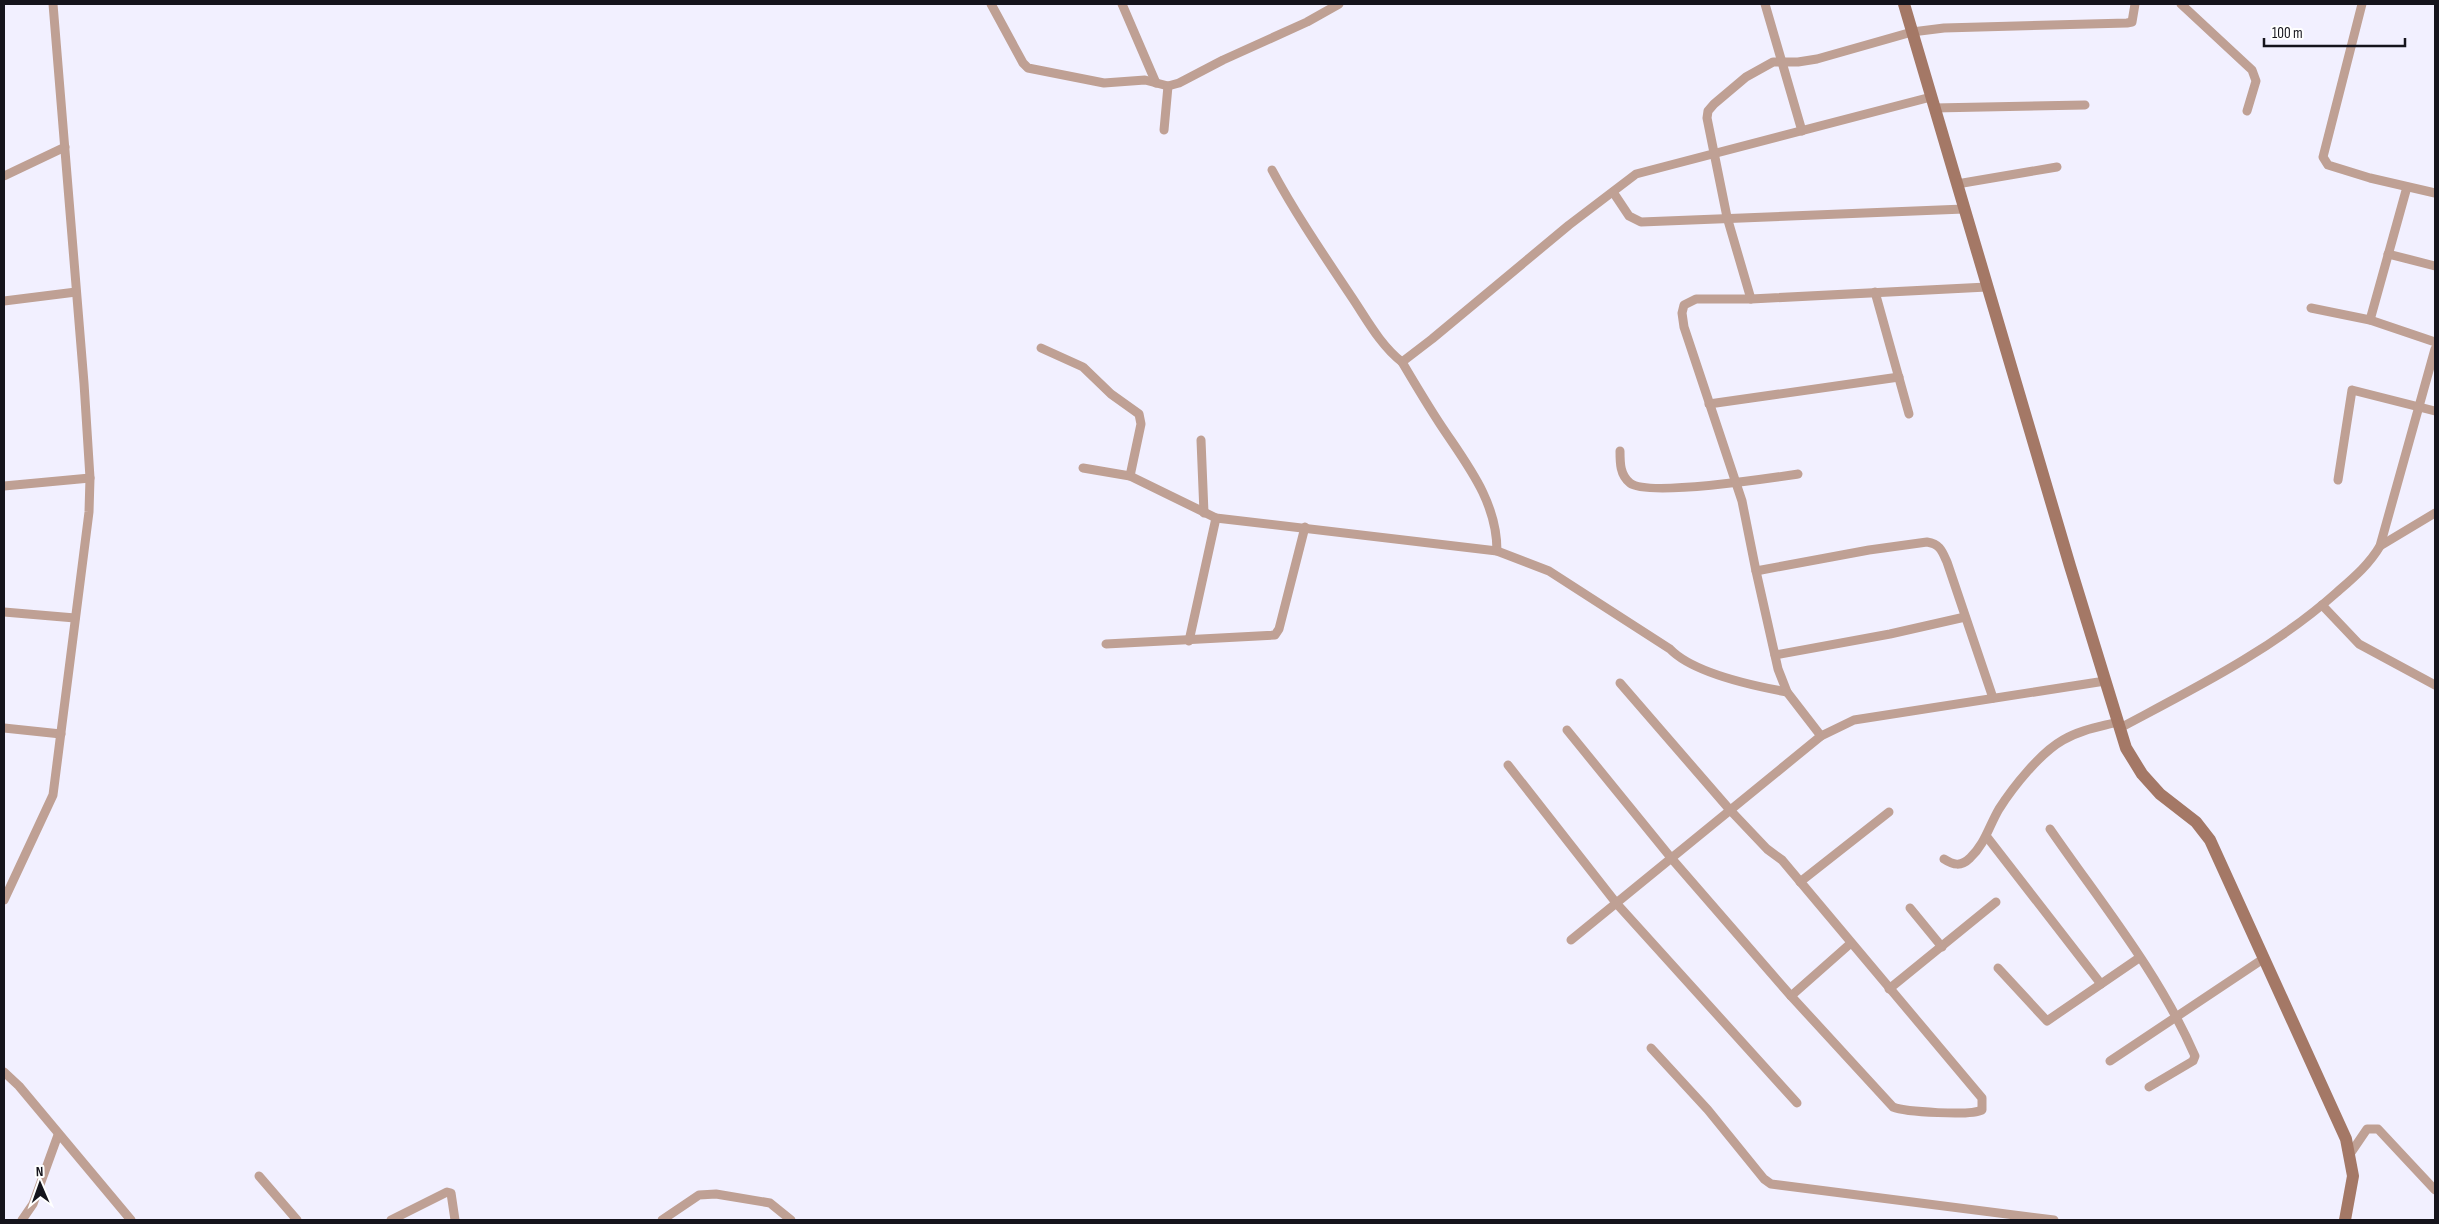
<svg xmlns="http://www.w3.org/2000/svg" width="2439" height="1224" font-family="'Sofia Sans Condensed',sans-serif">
	<rect width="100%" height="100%" fill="#f2f0ff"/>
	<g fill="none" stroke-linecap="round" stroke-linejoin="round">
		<g stroke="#bfa094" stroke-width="9">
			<polyline points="991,4 1023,63 1028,68 1104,83 1145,80 1168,86 1179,83 1223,60 1307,22 1339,4"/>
			<polyline points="1122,4 1156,83"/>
			<polyline points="1765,4 1802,131"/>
			<polyline points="2181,4 2252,70 2256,81 2247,111"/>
			<polyline points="2362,4 2323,157 2328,165 2370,178 2435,193"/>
			<polyline points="1934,108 2085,105"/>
			<polyline points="1164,130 1168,86"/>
			<path d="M1272 170C1295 213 1323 254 1351 296 1366 318 1380 345 1402 362L1432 339 1569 225 1636 174 1931 97"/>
			<polyline points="4,176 65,147"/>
			<polyline points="1957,184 2057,167"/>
			<polyline points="1613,192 1629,216 1641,222 1964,209"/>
			<polyline points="2388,254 2435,266"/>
			<polyline points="1875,292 1909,414"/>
			<polyline points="1751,299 1727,217 1707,118 1708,111 1714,104 1746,77 1773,62 1798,62 1817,59 1912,32 1944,28 2127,23 2132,22 2135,4"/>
			<polyline points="4,301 76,292"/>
			<polyline points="2311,308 2370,320 2435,342"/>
			<polyline points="2370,320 2407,187"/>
			<polyline points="1041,348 1083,367 1111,394 1139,414 1141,424 1130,476"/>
			<path d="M1402 362C1415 384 1428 406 1442 427 1468 466 1497 502 1497 551"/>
			<polyline points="1709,404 1899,377"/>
			<polyline points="1201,440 1204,513"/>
			<path d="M1620 451C1620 463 1620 475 1630 483 1647 497 1771 478 1798 474"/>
			<path d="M1083 468 1130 476 1216 518 1497 551 1549 571 1670 649C1693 673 1754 686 1787 692"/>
			<polyline points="2338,480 2352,390 2435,411"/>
			<polyline points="4,486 90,478"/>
			<polyline points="2380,546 2435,513"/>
			<path d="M1756 571 1869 550 1927 542C1940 544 1942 551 1947 562L1993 698"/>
			<polyline points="2322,605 2359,644 2435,685"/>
			<polyline points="4,612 75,618"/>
			<polyline points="1189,641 1216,518"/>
			<polyline points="1106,644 1275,635 1279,629 1305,527"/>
			<polyline points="1775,655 1890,634 1965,617"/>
			<polyline points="4,728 61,734"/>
			<path d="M2120 728C2195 688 2272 650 2336 593 2352 579 2369 565 2380 546L2435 349"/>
			<path d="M1567 730 1672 859 1791 996 1893 1107C1905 1112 1971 1116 1982 1110V1098L1782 860 1767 849 1730 810 1620 683"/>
			<polyline points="1821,736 1787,692 1778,669 1756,571 1742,501 1684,327 1682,313 1684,305 1696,299 1751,299 1987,287"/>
			<polyline points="1508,765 1617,904 1797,1103"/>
			<path d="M2050 829C2101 903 2159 973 2195 1056L2193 1061 2149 1087"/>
			<polyline points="1987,837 2101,984"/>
			<path d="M1944 859C1953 865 1961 867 1970 858 1985 844 1989 826 1999 809 2013 787 2040 753 2063 740 2080 730 2099 727 2118 722"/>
			<polyline points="1800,882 1889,812"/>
			<polyline points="4,900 53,795 89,512 90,478 84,383 53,4"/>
			<polyline points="1910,908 1942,947"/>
			<polyline points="1571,940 1821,736 1854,720 2105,681"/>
			<polyline points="1998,968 2047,1021 2139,958"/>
			<polyline points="1889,989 1996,902"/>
			<polyline points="1791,996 1851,943"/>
			<polyline points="1651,1048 1708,1110 1764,1179 1771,1184 2054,1220"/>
			<polyline points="2110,1061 2263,959"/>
			<polyline points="4,1072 19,1086 131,1220"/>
			<polyline points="2350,1154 2367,1129 2378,1129 2435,1190"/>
			<polyline points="259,1176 297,1220"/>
			<polyline points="22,1220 33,1204 58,1135"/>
			<polyline points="391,1220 447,1192 451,1193 455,1220"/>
			<polyline points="662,1220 699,1195 716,1194 770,1203 791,1220"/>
		</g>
		<polyline stroke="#a47866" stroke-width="12" points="1904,4 2070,566 2126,748 2142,774 2160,794 2196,822 2210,840 2346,1139 2353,1176 2345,1220"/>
	</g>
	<rect width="2439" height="1224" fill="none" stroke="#15141c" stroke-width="10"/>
	<g transform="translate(40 1184) rotate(358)" stroke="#ffffff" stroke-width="4" paint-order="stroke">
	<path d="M0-4L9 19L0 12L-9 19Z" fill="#15141c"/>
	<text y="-8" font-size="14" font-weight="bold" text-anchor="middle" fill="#15141c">N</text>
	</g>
	<path d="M2264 38v8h141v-8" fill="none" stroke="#15141c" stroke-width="2.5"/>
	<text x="2272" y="38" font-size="15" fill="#15141c" stroke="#ffffff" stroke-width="4" paint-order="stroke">100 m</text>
</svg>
